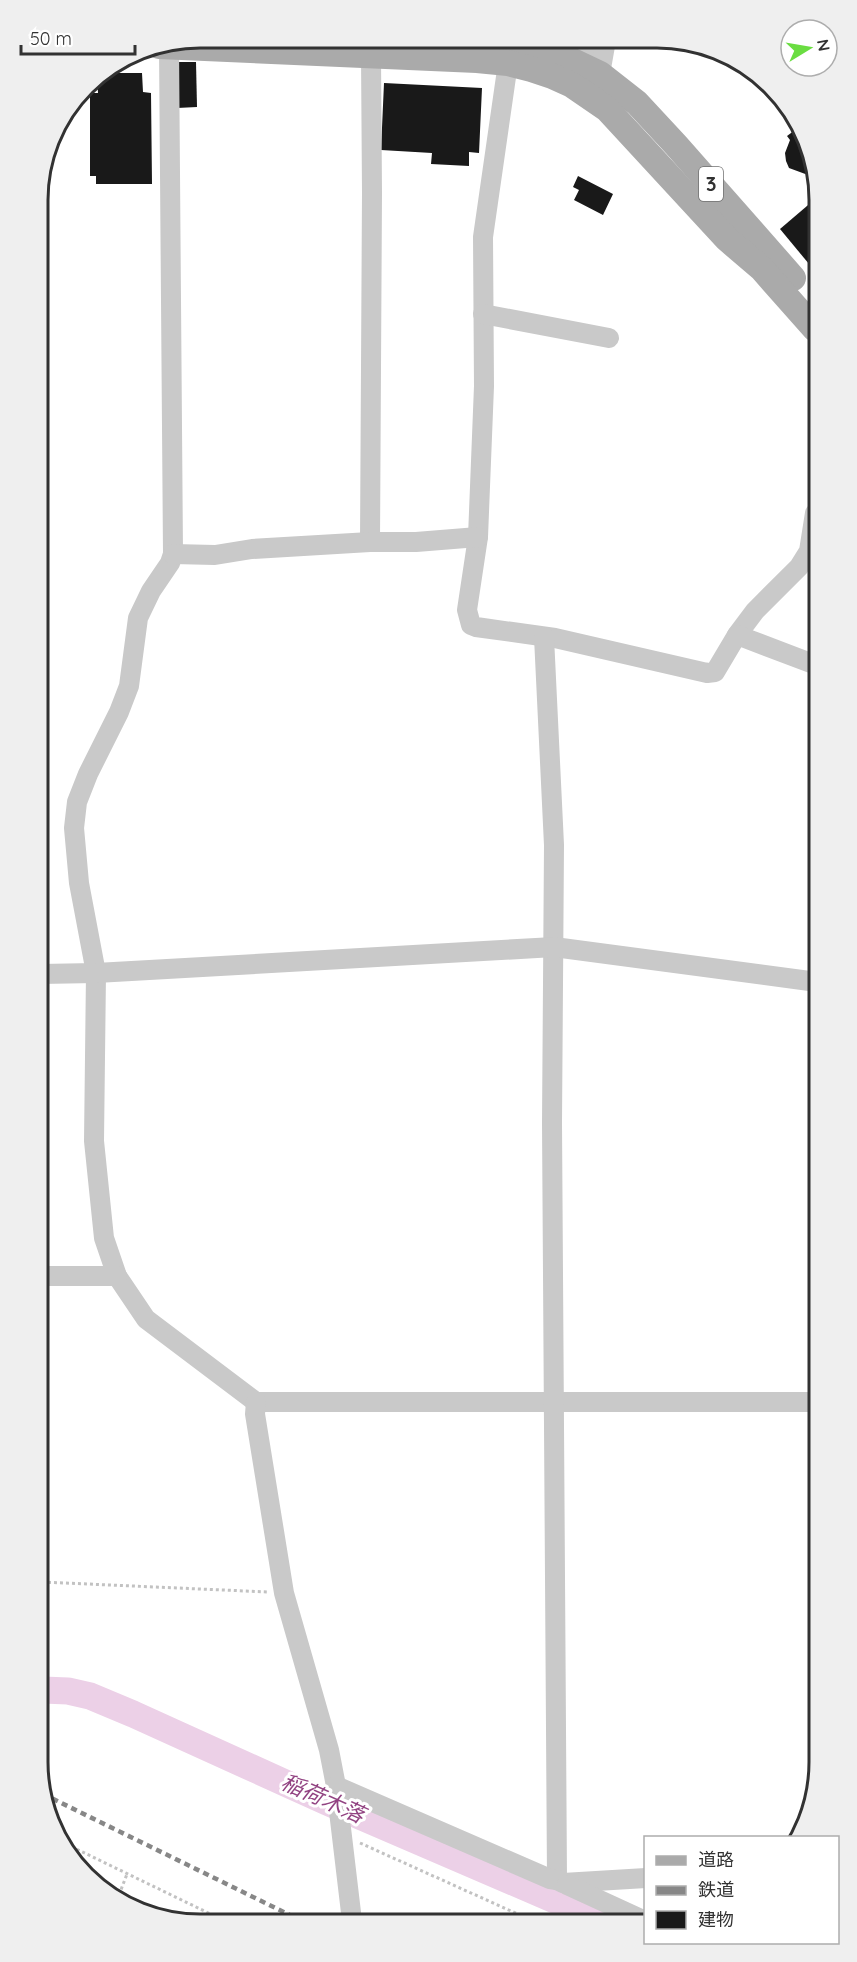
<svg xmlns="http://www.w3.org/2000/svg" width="857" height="1962" font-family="Quicksand,'Noto Sans JP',sans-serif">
	<rect width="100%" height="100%" fill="#fff"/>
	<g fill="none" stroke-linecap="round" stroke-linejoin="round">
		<polyline stroke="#ecd0e7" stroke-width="27" points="43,1690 68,1691 90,1696 133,1714 327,1802 599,1919"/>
	</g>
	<g fill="#191919">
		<polygon points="176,62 196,62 197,107 177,108"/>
		<polygon points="101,73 142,73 143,92 151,93 152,184 96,184 96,176 90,176 90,93 98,93 97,75"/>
		<polygon points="384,83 482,88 479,153 469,152 469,166 431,164 432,153 381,150"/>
		<polygon points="795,130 814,158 814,183 808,175 789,168 786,161 785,153 790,140 787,136"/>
		<polygon points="578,176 613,194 603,215 574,200 579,190 573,187"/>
		<polygon points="814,200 814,270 780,229"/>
	</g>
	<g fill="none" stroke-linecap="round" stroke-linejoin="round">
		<g stroke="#c2c2c2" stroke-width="3" stroke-dasharray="3 3" stroke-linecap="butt">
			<polyline points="42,1582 268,1592"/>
			<polyline points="360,1843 531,1920"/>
			<polyline points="66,1844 225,1921"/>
			<polyline points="119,1895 127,1874"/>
		</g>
		<g stroke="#c9c9c9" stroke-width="20">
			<polyline points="576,40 594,61 600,74"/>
			<polyline points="169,46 173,554 170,563 151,591 138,618 129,686 119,712 88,774 77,802 74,828 79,883 96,973 94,1141 104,1238 117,1276 146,1319 256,1402 818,1402"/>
			<polyline points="518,53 508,63 483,237 484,386 478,537 467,610 471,625 476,627 555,638 707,673 715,672 737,635 755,611 799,567 809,551 815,513"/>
			<polyline points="600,74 606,40"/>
			<polyline points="483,314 609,338"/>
			<polyline points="370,542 372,193 371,56"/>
			<polyline points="173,554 215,555 252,549 370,542 416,542 478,537"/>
			<polyline points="737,635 816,665"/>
			<polyline points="544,637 554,845 552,1123 557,1880 563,1883 646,1878"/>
			<polyline points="40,974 96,973 554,947 817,982"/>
			<polyline points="41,1276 117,1276"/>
			<polyline points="256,1402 255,1414 284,1593 329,1750 336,1786 352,1921"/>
			<polyline points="336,1786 550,1879 557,1880"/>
			<polyline points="567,1885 641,1919"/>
		</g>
		<g stroke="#aaa" stroke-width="26">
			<polyline points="398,39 456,40 542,50 560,55 600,74 637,103 676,145 793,278"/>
			<polyline points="159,46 477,60 508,63 531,69 552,76 572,85 607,109 727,239 762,269 815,329"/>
		</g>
		<polyline stroke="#878787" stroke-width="4.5" stroke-dasharray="6 4.5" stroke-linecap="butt" points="43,1794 302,1921"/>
	</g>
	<g text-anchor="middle" stroke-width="6" stroke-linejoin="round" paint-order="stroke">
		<rect fill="#fff" stroke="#707070" stroke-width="1.5" x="699" y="167" width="24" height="34" rx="4.5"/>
		<g font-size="20" font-weight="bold" fill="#323232">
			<text x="711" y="191">3</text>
		</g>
		<g font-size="22" font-style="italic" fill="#924382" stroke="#fff">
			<text transform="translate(323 1798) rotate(24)" y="8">稲荷木落</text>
		</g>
	</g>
	<path d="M0 0H857V1962H0ZM200 48H657A152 152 0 0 1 809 200V1762A152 152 0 0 1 657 1914H200A152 152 0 0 1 48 1762V200A152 152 0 0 1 200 48Z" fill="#efefef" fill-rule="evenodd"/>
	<path fill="none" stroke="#323232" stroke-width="3" d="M200 48H657A152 152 0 0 1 809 200V1762A152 152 0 0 1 657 1914H200A152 152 0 0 1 48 1762V200A152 152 0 0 1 200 48Z"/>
	<rect x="644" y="1836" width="195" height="108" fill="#ffffff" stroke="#adadad" stroke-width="1.5"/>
	<rect x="656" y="1856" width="30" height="9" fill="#aaaaaa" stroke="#adadad" stroke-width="1.5"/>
	<text x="698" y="1866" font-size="18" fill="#323232">道路</text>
	<rect x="656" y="1886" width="30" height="9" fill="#878787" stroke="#adadad" stroke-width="1.5"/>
	<text x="698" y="1896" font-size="18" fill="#323232">鉄道</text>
	<rect x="656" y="1911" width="30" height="18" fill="#191919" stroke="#adadad" stroke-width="1.5"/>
	<text x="698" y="1926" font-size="18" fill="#323232">建物</text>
	<g transform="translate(809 48) rotate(79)"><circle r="28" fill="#ffffff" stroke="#adadad" stroke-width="1.5"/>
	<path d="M0-4.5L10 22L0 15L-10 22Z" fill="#6add41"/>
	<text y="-9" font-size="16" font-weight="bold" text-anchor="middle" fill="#323232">N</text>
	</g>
	<path d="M21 45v9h114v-9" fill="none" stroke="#323232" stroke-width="3"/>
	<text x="30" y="45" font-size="18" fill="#323232" stroke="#ffffff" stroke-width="4.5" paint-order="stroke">50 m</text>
</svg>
